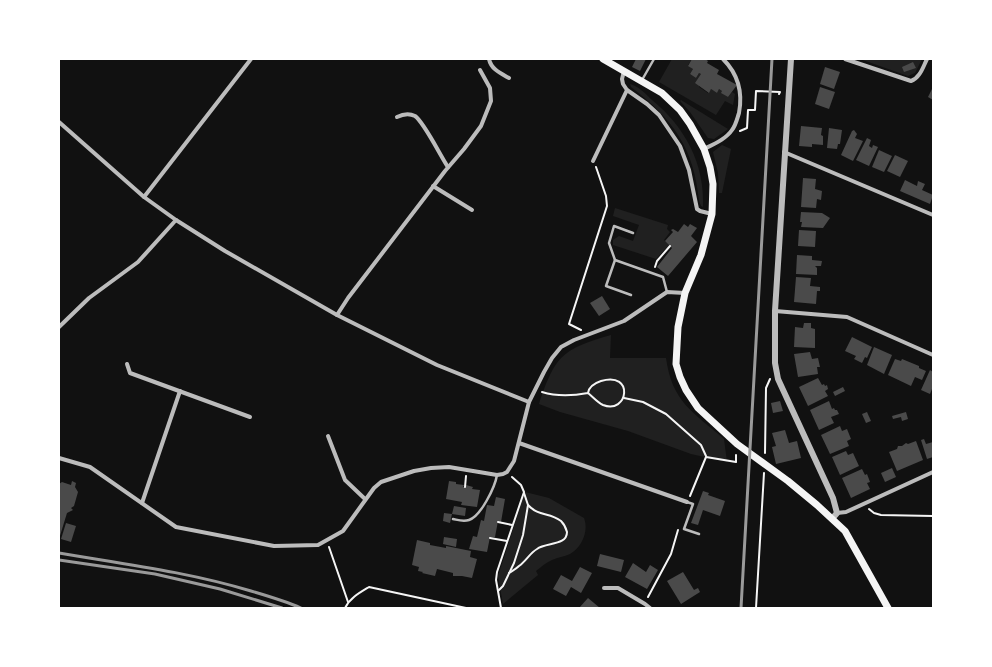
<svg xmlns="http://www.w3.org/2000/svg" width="992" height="667" font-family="Mulish,sans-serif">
	<rect width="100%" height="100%" fill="#111"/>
	<g fill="#202020">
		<polygon points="672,59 692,59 688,65 693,69 690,74 696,78 699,73 701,74 699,87 708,93 711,89 717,93 719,89 722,91 722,93 728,97 732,92 735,94 733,105 725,101 716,115 659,82"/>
		<polygon points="860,59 922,59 915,73 908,76"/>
		<path d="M630 84C638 86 646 94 652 100 685 127 705 164 703 207L701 206 699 201C694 148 673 119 631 87Z"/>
		<polygon points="681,100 728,129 714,139 708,138 690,112 680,101"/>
		<polygon points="722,145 731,149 722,193 719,193 718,173 713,152"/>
		<polygon points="615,208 668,225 667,229 670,232 664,240 669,245 656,259 613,245 613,240 619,236 633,241 639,225 613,216"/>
		<path d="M611 335 610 358H666C672 402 693 412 724 439L727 462 691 454 628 431 560 412 539 404C555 356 562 349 611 335Z"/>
		<path d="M525 492 549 498 584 518C589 531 582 547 570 554 564 557 558 557 552 560 547 562 541 567 536 571L538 575 503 604 498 576Z"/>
	</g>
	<g fill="#4a4a4a">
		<polygon points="636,59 646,59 640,71 632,67"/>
		<polygon points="692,59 705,59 708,61 707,63 719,70 717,74 737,85 728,97 721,93 722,91 719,89 717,93 711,89 709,93 695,83 701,74 699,73 696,78 690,74 693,69 688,66"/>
		<polygon points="913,62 916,68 904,72 902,67"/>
		<polygon points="825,67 840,72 834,89 820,84"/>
		<polygon points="820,87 835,92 829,109 815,104"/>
		<polygon points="933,87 933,100 928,97"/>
		<polygon points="801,126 822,128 821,135 823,136 823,145 812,144 812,147 799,146"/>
		<polygon points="829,128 842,130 840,144 838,144 837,149 827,148"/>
		<polygon points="854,130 857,134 855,138 863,141 853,161 841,155 852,131"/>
		<polygon points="867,138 871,140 869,146 872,148 873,145 878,147 869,166 856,160"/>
		<polygon points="879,150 892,156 884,172 872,167"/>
		<polygon points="895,155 908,161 900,177 887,171"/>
		<polygon points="803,178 816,179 815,189 822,191 821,200 817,199 816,208 801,207"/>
		<polygon points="905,180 917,186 918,181 925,184 922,190 933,195 930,204 900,191"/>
		<polygon points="801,212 822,213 830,218 823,228 801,227 802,222 800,222"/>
		<polygon points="684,224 688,227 690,224 697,228 691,236 697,242 668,276 657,267 672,248 665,241 673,232 671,230 673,229 678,232"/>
		<polygon points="799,230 816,231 815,247 798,246"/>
		<polygon points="797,255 812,256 812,260 822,261 821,266 815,266 817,268 817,275 796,274"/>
		<polygon points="796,277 811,278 810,286 820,287 820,291 817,291 816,304 794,302"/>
		<polygon points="602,296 610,309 599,316 590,303"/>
		<polygon points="804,323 811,323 811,328 815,329 815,348 794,347 795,327 803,328"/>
		<polygon points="852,337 872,347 867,358 865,357 862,363 854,359 856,356 845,351"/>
		<polygon points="874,347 892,355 884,374 867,365"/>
		<polygon points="810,352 812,359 818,358 820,367 817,367 818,374 798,377 794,354"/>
		<polygon points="895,359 901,361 902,359 919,366 919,368 926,371 922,380 915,377 911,386 888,375"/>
		<polygon points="930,370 933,372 933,390 932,389 930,394 921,390"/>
		<polygon points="818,378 822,385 824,384 825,386 827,385 828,389 825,391 828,396 808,406 799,387"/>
		<polygon points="843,387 845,391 835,396 833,392"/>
		<polygon points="780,401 783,411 773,413 771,403"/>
		<polygon points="829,401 832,409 834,408 835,410 837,410 839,414 831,417 834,423 819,430 810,410"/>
		<polygon points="867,412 871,421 866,423 862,414"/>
		<polygon points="906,412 908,419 902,421 901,417 893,419 892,416"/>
		<polygon points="840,426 842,431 847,429 851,439 847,441 849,446 830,454 821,435"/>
		<polygon points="785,430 789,443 797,441 801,458 776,464 772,447 776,446 772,433"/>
		<polygon points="924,439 926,444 933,442 933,457 927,459 921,440"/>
		<polygon points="916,441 923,460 897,471 889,452 897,449 898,446 902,446 906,443 908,444"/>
		<polygon points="846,451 848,455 853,453 859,466 840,475 832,457"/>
		<polygon points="892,468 896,477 885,482 881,473"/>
		<polygon points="862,469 865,475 867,474 870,482 867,483 870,489 851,498 842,478"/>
		<polygon points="72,481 76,483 75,487 78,492 74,506 71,508 73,510 67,513 59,539 59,484 62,482 71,485"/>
		<polygon points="449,481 456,482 456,484 464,485 463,487 466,487 466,485 473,487 472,489 480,490 477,507 461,505 462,502 446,499"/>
		<polygon points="703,491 709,493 708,495 725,501 720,516 703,510 698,525 691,523"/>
		<polygon points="496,497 505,499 501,522 498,521 495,537 490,537 487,552 469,549 473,536 477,537 481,520 484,521 487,505 494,506"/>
		<polygon points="454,506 466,508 465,516 452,514"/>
		<polygon points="444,513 452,514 450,523 443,521"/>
		<polygon points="66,523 76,526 71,542 61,539"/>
		<polygon points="444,537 457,539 456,547 443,544"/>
		<polygon points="417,540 430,543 430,545 446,548 446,546 471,551 470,557 477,559 472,578 462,576 453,576 453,573 437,569 435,576 422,573 423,572 418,571 419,567 412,565"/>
		<polygon points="600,554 624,560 621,572 597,566"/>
		<polygon points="633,563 646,572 650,565 658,570 647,589 625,577"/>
		<polygon points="580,567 592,573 581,593 571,587 566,596 553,589 561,575 572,581"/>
		<polygon points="683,572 694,590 698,588 700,592 681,604 667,581"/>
		<polygon points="588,598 600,608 579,608"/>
	</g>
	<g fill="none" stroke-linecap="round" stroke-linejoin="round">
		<g stroke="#f5f5f5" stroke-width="2">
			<polyline points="740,131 747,128 748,110 755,110 756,91 780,92 779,94"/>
			<polyline points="655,267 657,261 670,246"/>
			<polyline points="581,330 569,324 607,206 606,196 596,167"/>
			<path d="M542 392C558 397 572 396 588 393 589 386 595 383 601 381 635 371 628 415 603 405 597 402 593 397 588 393"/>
			<polyline points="624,398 643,402 666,414 701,445 706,456"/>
			<polyline points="765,453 766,388 770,379"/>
			<polyline points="465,487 466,476"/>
			<polyline points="690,496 706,457 736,462 736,455"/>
			<polyline points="869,509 874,513 881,515 933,516"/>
			<polyline points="498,522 512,525"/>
			<polyline points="490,538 507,541"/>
			<polyline points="329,547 348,602"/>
			<path d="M509 573C512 571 516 569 519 566 526 561 530 553 537 549 546 542 567 546 567 532 566 528 564 524 561 521 549 512 539 517 528 505"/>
			<polyline points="498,591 503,586 514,563 523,535 528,505 524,493"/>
			<polyline points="648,597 671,554 678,530"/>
			<path d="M345 608C350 598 359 593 369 587L466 608"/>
			<polyline points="501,608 496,580 497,572 524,492 521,485 512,477"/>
			<polyline points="756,608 764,473"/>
		</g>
		<g stroke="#bcbcbc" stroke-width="2.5">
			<polyline points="642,80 654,59"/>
			<polyline points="615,260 609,243 614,226 633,233"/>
			<polyline points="631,295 606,286 615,260 663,277 667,292"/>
			<polyline points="687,502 693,504 684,529 699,534"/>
			<path d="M453 519C458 520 463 522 469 520 481 516 495 487 497 475"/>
		</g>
		<g stroke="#bcbcbc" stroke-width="4">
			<path d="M489 59C491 69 500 73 509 78"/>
			<path d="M845 59 911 81C920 78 923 67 927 59"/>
			<polyline points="624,71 622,79 623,84 627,90 647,104 659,115 680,146 689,170 697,209 700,211 712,214"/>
			<path d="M397 117C403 114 409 113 415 116 424 122 441 157 448 167"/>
			<polyline points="59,122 144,197 176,220 225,251 337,315 437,365 529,402"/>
			<path d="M704 149C714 144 726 139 732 130 736 125 737 119 739 113 743 92 738 74 723 59"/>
			<polyline points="784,152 933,215"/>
			<polyline points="593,161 627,90"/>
			<polyline points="433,186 472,210"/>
			<polyline points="144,197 251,59"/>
			<polyline points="775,311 847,317 933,355"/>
			<polyline points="337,315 348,298 445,171 464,149 481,126 491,101 490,88 480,70"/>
			<polyline points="59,327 89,298 138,262 176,220"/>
			<polyline points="127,364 130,373 250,417"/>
			<polyline points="328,436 345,480 365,499"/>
			<polyline points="519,443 687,502"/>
			<polyline points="59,458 90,467 176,527 274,546 318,545 343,531 374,488 381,482 414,471 431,468 449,467 497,475 503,474 507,472 514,461 529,402 544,372 552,358 561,347 574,340 624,321 667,292 685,293"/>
			<polyline points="142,503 180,391"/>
			<polyline points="837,513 846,512 933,472"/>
			<polyline points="604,588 618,588 645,604 650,608"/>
		</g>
		<polyline stroke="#bcbcbc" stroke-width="6" points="791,59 775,311 775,363 778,379 833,498 837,513 832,519"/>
		<polyline stroke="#f5f5f5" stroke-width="7" points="603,59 662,93 680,110 690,124 704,149 710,167 713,184 712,214 701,255 685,293 678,327 676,364 680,377 686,390 698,408 737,444 788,481 817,505 845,531 888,608"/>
		<g stroke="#9a9a9a" stroke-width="3">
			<path d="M59 553C124 564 188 572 251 591 268 596 285 601 301 608"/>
			<polyline points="59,560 155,574 220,589 282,608"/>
			<polyline points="741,608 772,59"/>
		</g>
	</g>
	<rect width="992" height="667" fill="none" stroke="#ffffff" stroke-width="120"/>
</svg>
